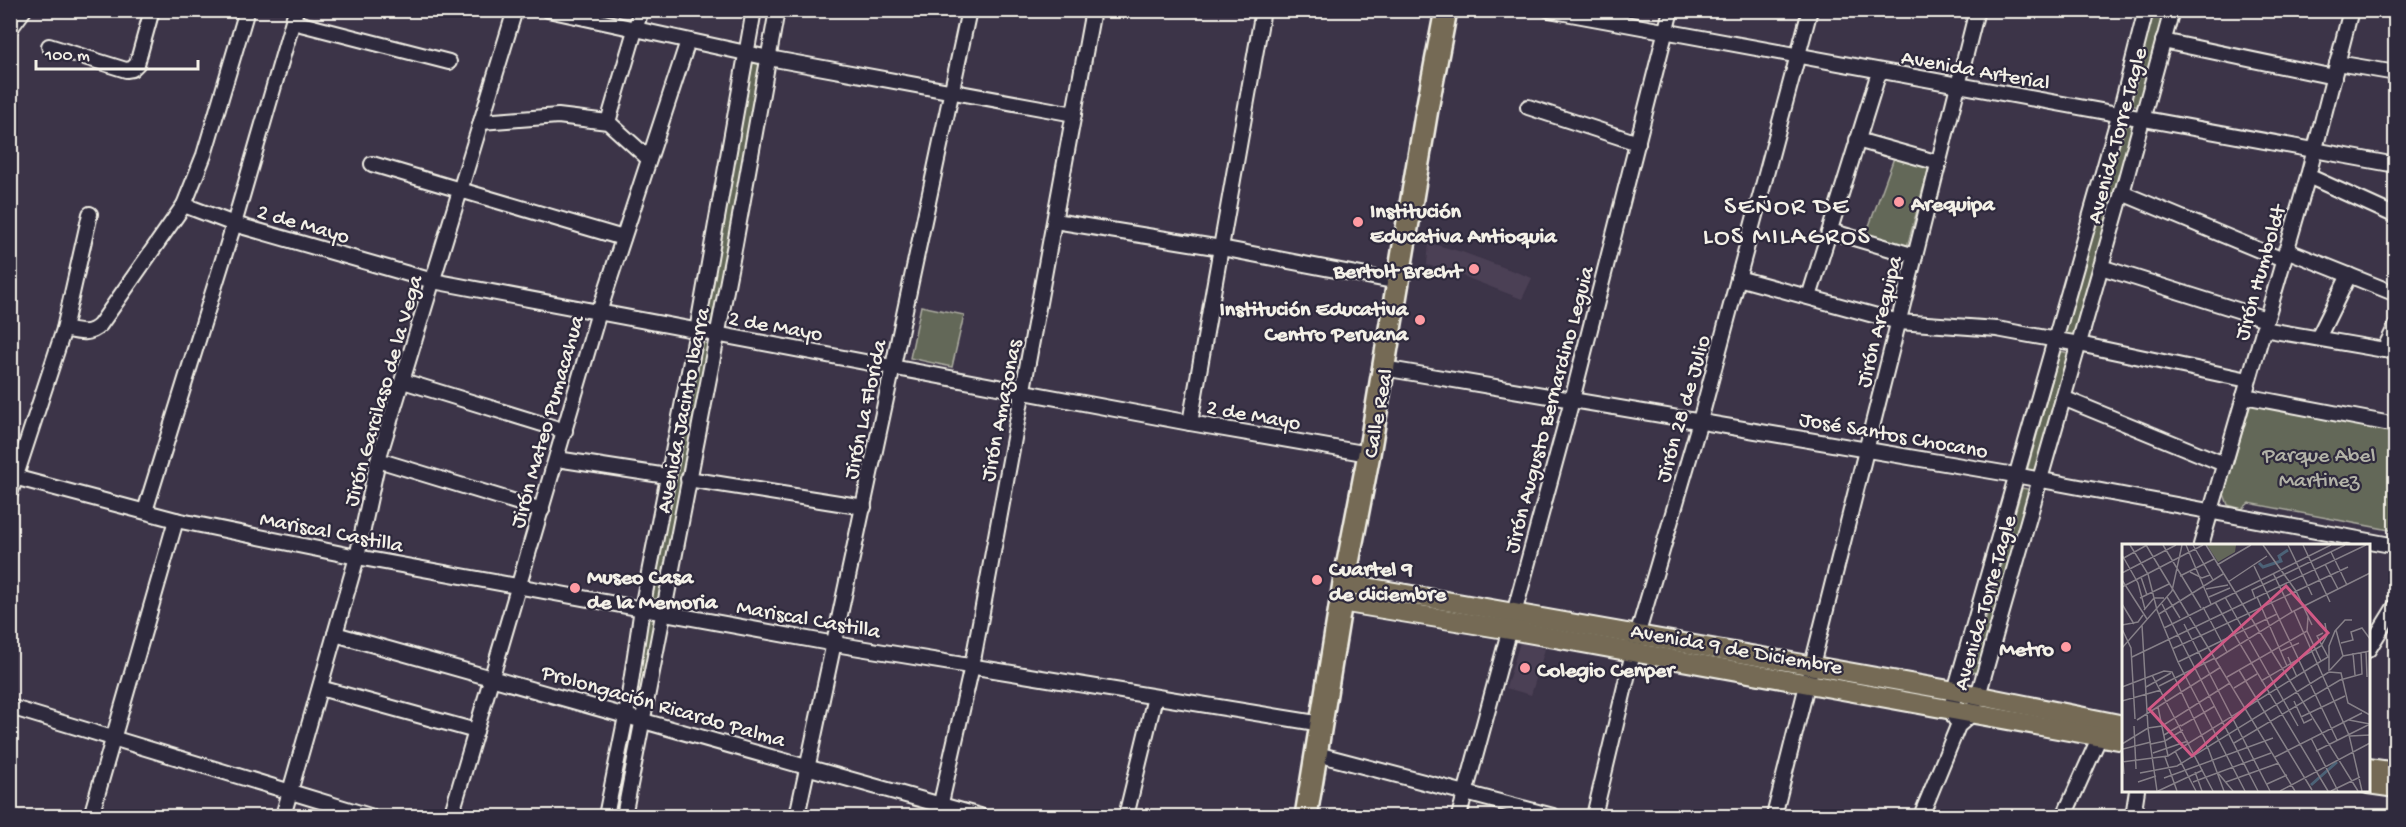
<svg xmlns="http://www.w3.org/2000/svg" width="2406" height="827" font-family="'Gochi Hand',sans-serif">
	<rect width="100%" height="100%" fill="#3c3448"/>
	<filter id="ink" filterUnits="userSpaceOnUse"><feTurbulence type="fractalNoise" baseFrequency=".0167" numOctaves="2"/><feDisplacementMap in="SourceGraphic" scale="12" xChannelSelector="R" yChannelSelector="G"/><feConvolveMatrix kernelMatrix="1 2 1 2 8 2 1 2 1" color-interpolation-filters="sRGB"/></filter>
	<g filter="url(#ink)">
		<g fill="#4c4055">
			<polygon points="1429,243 1462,252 1532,278 1522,299 1455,273 1427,265"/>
			<polygon points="1520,642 1545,649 1531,695 1506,688"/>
		</g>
		<g fill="#636759" stroke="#acaca0" stroke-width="1.5">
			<polygon points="2153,11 2168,11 2141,107 2127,105"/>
			<polygon points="753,61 761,64 713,324 703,320"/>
			<polygon points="2123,121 2136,125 2078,338 2065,334"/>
			<polygon points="1895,155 1929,167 1907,247 1865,237"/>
			<polygon points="921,306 964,315 952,367 910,358"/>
			<polygon points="701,340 708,345 683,474 662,598 652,599"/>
			<polygon points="2060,351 2073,354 2037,474 2027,471"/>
			<polygon points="2251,403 2395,428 2395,531 2249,503 2242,509 2228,505 2224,494"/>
			<polygon points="2022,488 2033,490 1981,673 1971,672"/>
			<polygon points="648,618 655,618 651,658 642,712 633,709"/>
		</g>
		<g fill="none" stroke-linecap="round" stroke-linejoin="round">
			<g stroke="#f4f1e8" stroke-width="18">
				<g id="minor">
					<polyline points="548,10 769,58 1074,114"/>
					<polyline points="1549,10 2396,165"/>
					<polyline points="293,22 449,62"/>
					<polyline points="10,29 24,10"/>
					<polyline points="2163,41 2334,77"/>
					<polyline points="49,46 126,70 132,69 137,64 152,10"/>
					<polyline points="2337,63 2396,73"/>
					<polyline points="1528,107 1638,143"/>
					<polyline points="481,122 558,116 608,122 649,159"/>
					<polyline points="608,122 641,10"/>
					<polyline points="1857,140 1939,163"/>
					<polyline points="372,164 623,238"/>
					<polyline points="2308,176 2396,216"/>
					<polyline points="2122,193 2283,260"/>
					<polyline points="184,205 234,224 433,281 1190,423 1369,454"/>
					<polyline points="1055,221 1221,248 1398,282"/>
					<polyline points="1830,231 1915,256"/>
					<polyline points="2286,250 2396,294"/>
					<polyline points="2101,267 2266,319"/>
					<polyline points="1738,278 1899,322 1997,329 2079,344 2248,380"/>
					<polyline points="1809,297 1879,72"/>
					<path d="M64 329C78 332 89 336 100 325L184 205 204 155 247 10"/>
					<polyline points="2263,329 2396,352"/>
					<polyline points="2318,338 2349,275"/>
					<polyline points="2384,350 2396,326"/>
					<polyline points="1383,368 2015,475 2396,546"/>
					<polyline points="403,381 565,431"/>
					<polyline points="2244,396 2396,425"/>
					<polyline points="2063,398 2224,464"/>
					<polyline points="1190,423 1263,10"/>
					<polyline points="557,459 667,476"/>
					<polyline points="378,460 542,510"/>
					<polyline points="10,476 176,520 357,557 835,644 1322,724"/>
					<polyline points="688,479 864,507"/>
					<polyline points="10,494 64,329 90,214"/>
					<polyline points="145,511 234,224 296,10"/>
					<polyline points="2201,545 2308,176 2351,10"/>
					<polyline points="335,634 980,816"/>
					<polyline points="2368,650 2396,605"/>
					<polyline points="320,688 476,731"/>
					<polyline points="10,707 370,816"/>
					<polyline points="1955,719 1951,709 1955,691 2119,116 2146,10"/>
					<polyline points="1317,754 1553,816"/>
					<polyline points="91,816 176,520"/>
					<polyline points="283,816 357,557 378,460 515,10"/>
					<polyline points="451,816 599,312 688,41"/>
					<polyline points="606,816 626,716 642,608 697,331 754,10"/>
					<polyline points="624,816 735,244 777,10"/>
					<polyline points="797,816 969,10"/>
					<polyline points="938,816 972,666 1093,10"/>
					<polyline points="1126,816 1155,697"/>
					<polyline points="1459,816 1572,400 1671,10"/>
					<polyline points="1594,816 1637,636 1700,421 1810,10"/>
					<polyline points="1774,816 1977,10"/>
					<polyline points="1921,816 1958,726 1973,713 2122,193 2172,10"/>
					<polyline points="2064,816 2100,736"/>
					<polyline points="2133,816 2137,790"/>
				</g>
			</g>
			<g stroke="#f4f1e8" stroke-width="22">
				<g id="major">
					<polyline points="1344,583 1955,691 2124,725"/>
					<polyline points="1341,602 1511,630 2124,741"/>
					<polyline points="2368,768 2396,772"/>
					<polyline points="2368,784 2396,788"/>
				</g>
			</g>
			<g stroke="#f4f1e8" stroke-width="26">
				<polyline id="highway" points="1306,816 1344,583 1369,454 1427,109 1446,10"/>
			</g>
			<use href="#minor" stroke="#2f2a3d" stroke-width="14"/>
			<use href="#major" stroke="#746b55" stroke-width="18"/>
			<use href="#highway" stroke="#746b55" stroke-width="21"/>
		</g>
	</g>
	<g fill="#ff9aa2" stroke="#2f2a3d" stroke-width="2">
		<circle cx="1899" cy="202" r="6"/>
		<circle cx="1358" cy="222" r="6"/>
		<circle cx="1474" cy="269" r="6"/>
		<circle cx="1420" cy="320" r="6"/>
		<circle cx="1317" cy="580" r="6"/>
		<circle cx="575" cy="588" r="6"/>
		<circle cx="2066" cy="647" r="6"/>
		<circle cx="1525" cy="668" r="6"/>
	</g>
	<g text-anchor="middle" stroke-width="4.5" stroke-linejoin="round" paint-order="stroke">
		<g font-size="22" fill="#f4f1e8" stroke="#2f2a3d">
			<text transform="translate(1976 68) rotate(10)" y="8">Avenida Arterial</text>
			<text transform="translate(2115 135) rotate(-75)" y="8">Avenida Torre Tagle</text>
			<text transform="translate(304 222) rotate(16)" y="8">2 de Mayo</text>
			<text transform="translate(2258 272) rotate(-74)" y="8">Jirón Humboldt</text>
			<text transform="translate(1877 321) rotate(-76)" y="8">Jirón Arequipa</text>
			<text transform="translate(776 324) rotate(10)" y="8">2 de Mayo</text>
			<text transform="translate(381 390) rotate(-74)" y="8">Jirón Garcilaso de la Vega</text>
			<text transform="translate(1681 408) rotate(-74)" y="8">Jirón 28 de Julio</text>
			<text transform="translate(863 409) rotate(-78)" y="8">Jirón La Florida</text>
			<text transform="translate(1547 409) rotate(-75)" y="8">Jirón Augusto Bernardino Leguia</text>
			<text transform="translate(681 410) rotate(-79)" y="8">Avenida Jacinto Ibarra</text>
			<text transform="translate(999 410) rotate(-79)" y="8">Jirón Amazonas</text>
			<text transform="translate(1254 413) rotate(10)" y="8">2 de Mayo</text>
			<text transform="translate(1376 413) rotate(-80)" y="8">Calle Real</text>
			<text transform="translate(545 421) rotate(-74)" y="8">Jirón Mateo Pumacahua</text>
			<text transform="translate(1894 433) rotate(10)" y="8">José Santos Chocano</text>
			<text transform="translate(332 530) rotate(11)" y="8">Mariscal Castilla</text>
			<text transform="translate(1983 602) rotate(-74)" y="8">Avenida Torre Tagle</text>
			<text transform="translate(809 617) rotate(10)" y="8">Mariscal Castilla</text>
			<text transform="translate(1737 647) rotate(10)" y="8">Avenida 9 de Diciembre</text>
			<text transform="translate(664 704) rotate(16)" y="8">Prolongación Ricardo Palma</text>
		</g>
		<g font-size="22" font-weight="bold" fill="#f4f1e8" stroke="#2f2a3d" text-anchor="start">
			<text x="1911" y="210">Arequipa</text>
			<text x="1370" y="217">Institución<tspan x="1370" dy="25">Educativa Antioquia</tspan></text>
			<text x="1462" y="277" text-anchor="end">Bertolt Brecht</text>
			<text x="1408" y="315" text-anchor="end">Institución Educativa<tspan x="1408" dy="25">Centro Peruana</tspan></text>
			<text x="1329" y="575">Cuartel 9<tspan x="1329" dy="25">de diciembre</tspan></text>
			<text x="587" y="583">Museo Casa<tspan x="587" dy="25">de la Memoria</tspan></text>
			<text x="2054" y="655" text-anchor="end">Metro</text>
			<text x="1537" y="676">Colegio Cenper</text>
		</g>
		<g font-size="22" fill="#b3b3a8" stroke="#2f2a3d">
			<text x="2319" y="461">Parque Abel<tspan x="2319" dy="25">Martinez</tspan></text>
		</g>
		<g font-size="26" letter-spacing="1.5" fill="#f4f1e8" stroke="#2f2a3d">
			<text x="1787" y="213">SEÑOR DE<tspan x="1787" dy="30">LOS MILAGROS</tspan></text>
		</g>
	</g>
	<g transform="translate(2122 544)">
		<rect width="248" height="248" fill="#3c3448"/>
		<path d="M85 1H114L113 8 96 18Z" fill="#636759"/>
		<path fill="none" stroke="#4c6277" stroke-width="3" d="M137 19 141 23 159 17 157 12 166 6M189 241 215 218"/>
		<path fill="none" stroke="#868088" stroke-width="1.5" d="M8 1 26 30 35 66 56 118 123 247M24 1 173 247M41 1 79 64M64 1 89 60M71 1 91 36M84 1 236 247M141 1 174 47 190 81M166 1 190 51M181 1 208 58M209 8 225 41M0 11 16 39 23 65M0 15 25 1M203 20 216 45M95 21 129 1M132 22 215 196M68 28 80 34 88 31M0 29 54 1M151 29 170 68M58 32 92 15M19 33 25 51M0 36 25 75M106 38 145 12M0 43 81 1M84 45 106 41M45 53 58 74M87 53 108 44M103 53 176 182M135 53 165 122M18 54 47 40M133 54 130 46 223 1M93 58 206 247M0 60 12 80M40 60 136 247M81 63 105 108M22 66 32 54H42M172 67 227 191 240 247M37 70 101 30M186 73 185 87 199 117M62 80 148 247M0 81 16 78 21 71M20 81 26 184 35 247M42 84 209 1M0 85 9 104 13 175M214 86 221 112M219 99 231 96 229 88 240 84 248 95M0 104 50 47 60 1M50 105 226 23M159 107 177 99M244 107 245 133M231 109 233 131M10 113 244 1M166 113 175 133M94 115 170 68 248 29M56 118 155 70M117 126 190 246M208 126 221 112 248 107M207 127V102L213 87 223 76H230M207 128 219 129 226 159 248 171M30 131 91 247M105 133 185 87M139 137 199 102 205 91 203 79M37 142 93 114M0 143 42 127 50 128 86 205M24 143 49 129M112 144 135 130M0 157 39 146M172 157 182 179 190 175M36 163 46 212M179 173 223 152M15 176 99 123M227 176 248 180M12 182 14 225M59 182 93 162M42 191 59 181M228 192 248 191M189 194 216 247M112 199 218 136 240 130 239 108M0 200 26 184 40 182 108 139M29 200 43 197 61 186M0 204 2 230M86 204 102 247M1 205 29 198M53 207 74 247M194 207 248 180M31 209 66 197M43 213 55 247M153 213 240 169M0 218 46 212 196 119 206 113 195 92 201 89M73 228 80 247M18 229 55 222 207 128M96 229 111 247M42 234 151 194M16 238 34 232M71 238 149 209M104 238 157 219M145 240 165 231M36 247 81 226M158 247 248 199M209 247 238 233"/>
		<path fill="#d15985" fill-opacity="0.15" stroke="#d15985" stroke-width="3" d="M164 42 206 89 70 212 27 165Z"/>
		<rect width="248" height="248" fill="none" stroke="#f4f1e8" stroke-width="3"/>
	</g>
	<rect width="2406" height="827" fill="none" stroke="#2f2a3d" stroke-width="36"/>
	<rect x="18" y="18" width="2370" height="791" fill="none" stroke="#f4f1e8" stroke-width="2" filter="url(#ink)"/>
	<path d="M36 60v9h162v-9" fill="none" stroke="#f4f1e8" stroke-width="3"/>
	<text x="45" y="60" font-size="18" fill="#f4f1e8" stroke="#2f2a3d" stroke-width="4.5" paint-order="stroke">100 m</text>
</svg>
